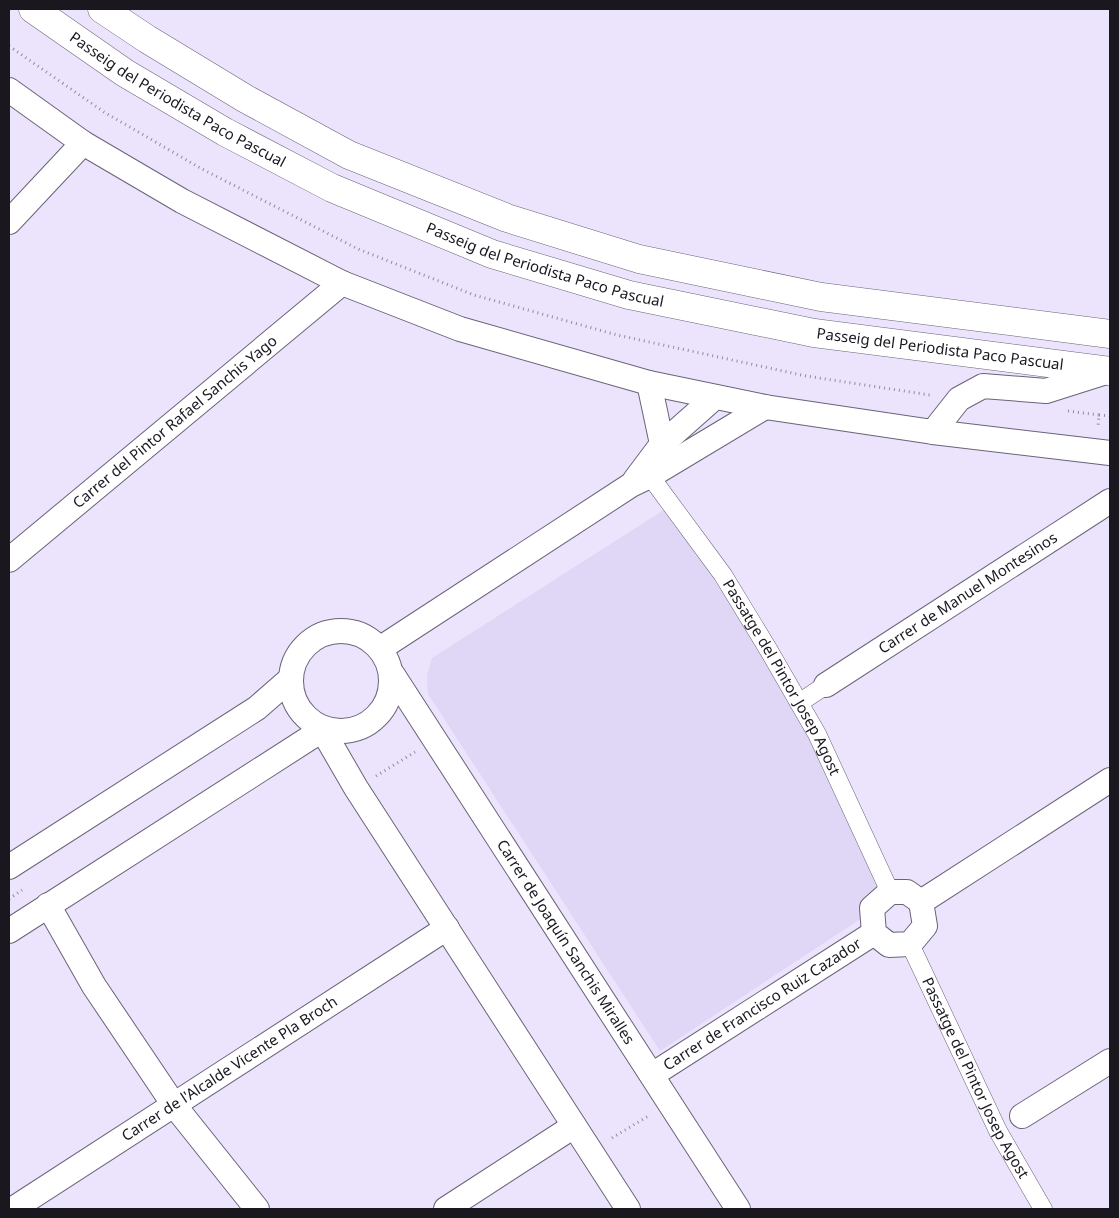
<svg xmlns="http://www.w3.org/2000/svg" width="1119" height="1218" font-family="'Noto Sans',sans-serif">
	<rect width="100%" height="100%" fill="#ece4fd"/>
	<polygon fill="#e0d6f5" points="664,510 724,594 764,655 812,739 882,885 873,891 865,900 862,918 660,1051 428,694 427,675 432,658"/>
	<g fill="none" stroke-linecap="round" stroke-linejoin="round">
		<g stroke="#6a6378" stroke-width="19">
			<g id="pedestrian">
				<path id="s1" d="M650 476 723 575 768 649 817 734 890 892"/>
				<polyline points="799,703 826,685"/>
				<path id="s2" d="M910 944 998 1131 1043 1209"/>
			</g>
		</g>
		<g stroke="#6a6378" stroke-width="26">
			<g id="minor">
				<polyline points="9,90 83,143 182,201 342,283 460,329 649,383 765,407 933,432 1110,453"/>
				<polyline points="9,222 83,143"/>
				<polyline points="933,432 959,399 983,386 1046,391 1109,371"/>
				<polyline points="662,444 715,397"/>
				<polyline points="635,480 662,444 649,383"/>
				<path id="s3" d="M9 560 342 283"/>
				<circle cx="341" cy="681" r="50"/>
				<polyline points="381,648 631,485 650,476 765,407"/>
				<path id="s4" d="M393 675 738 1209"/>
				<path id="s5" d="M826 685 1110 501"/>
				<polyline points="323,731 356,788 628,1209"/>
				<polyline points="9,867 257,708 289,680"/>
				<polygon points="890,892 907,892 921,902 925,926 910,944 889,945 874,933 872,908"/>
				<polyline points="921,902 1110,780"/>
				<polyline points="48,905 94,986 174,1105 257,1209"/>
				<polyline points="9,931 322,730"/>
				<path id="s6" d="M652 1075 874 933"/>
				<polyline points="1022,1116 1110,1061"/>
				<path id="s7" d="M13 1209 447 928"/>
				<polyline points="446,1209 574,1126"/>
			</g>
		</g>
		<g stroke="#6a6378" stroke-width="29">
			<g id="tertiary">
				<path id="s8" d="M33 9 125 73 225 132 332 188 492 254 629 295 814 333 1110 371"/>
				<polyline points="102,9 147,39 246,99 349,155 507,218 639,259 821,297 1110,334"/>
			</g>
		</g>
		<g stroke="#918b9c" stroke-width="3" stroke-dasharray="1 4" stroke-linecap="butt">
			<polyline points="9,46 104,112 202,169 358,249 474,295 617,335 806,376 930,395"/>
			<polyline points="1068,411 1099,415 1098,427"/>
			<polyline points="1099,415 1110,416"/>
			<polyline points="376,776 415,752"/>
			<polyline points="9,899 22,890"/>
			<polyline points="612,1138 650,1115"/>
		</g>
		<use href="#pedestrian" stroke="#fff" stroke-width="18"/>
		<use href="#minor" stroke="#fff" stroke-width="24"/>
		<use href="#tertiary" stroke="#fff" stroke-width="28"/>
	</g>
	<g text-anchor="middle" stroke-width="4" stroke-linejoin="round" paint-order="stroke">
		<g font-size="15" fill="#1a171f" stroke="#ece4fd">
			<text dy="5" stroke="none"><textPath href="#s8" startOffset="171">Passeig del Periodista Paco Pascual</textPath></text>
			<text dy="5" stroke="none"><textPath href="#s8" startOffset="576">Passeig del Periodista Paco Pascual</textPath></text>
			<text dy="5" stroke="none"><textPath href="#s8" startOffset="981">Passeig del Periodista Paco Pascual</textPath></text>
			<text dy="5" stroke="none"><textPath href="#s3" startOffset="216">Carrer del Pintor Rafael Sanchis Yago</textPath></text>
			<text dy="5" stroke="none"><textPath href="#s5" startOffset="169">Carrer de Manuel Montesinos</textPath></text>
			<text dy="5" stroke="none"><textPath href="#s1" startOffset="241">Passatge del Pintor Josep Agost</textPath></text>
			<text dy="5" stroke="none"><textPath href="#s4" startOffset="318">Carrer de Joaquín Sanchis Miralles</textPath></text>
			<text dy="5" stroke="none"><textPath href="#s6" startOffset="131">Carrer de Francisco Ruiz Cazador</textPath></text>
			<text dy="5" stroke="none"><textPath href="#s7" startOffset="258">Carrer de l'Alcalde Vicente Pla Broch</textPath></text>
			<text dy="5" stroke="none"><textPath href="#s2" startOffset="149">Passatge del Pintor Josep Agost</textPath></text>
		</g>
	</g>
	<rect width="1119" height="1218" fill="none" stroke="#1a171f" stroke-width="20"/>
</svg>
